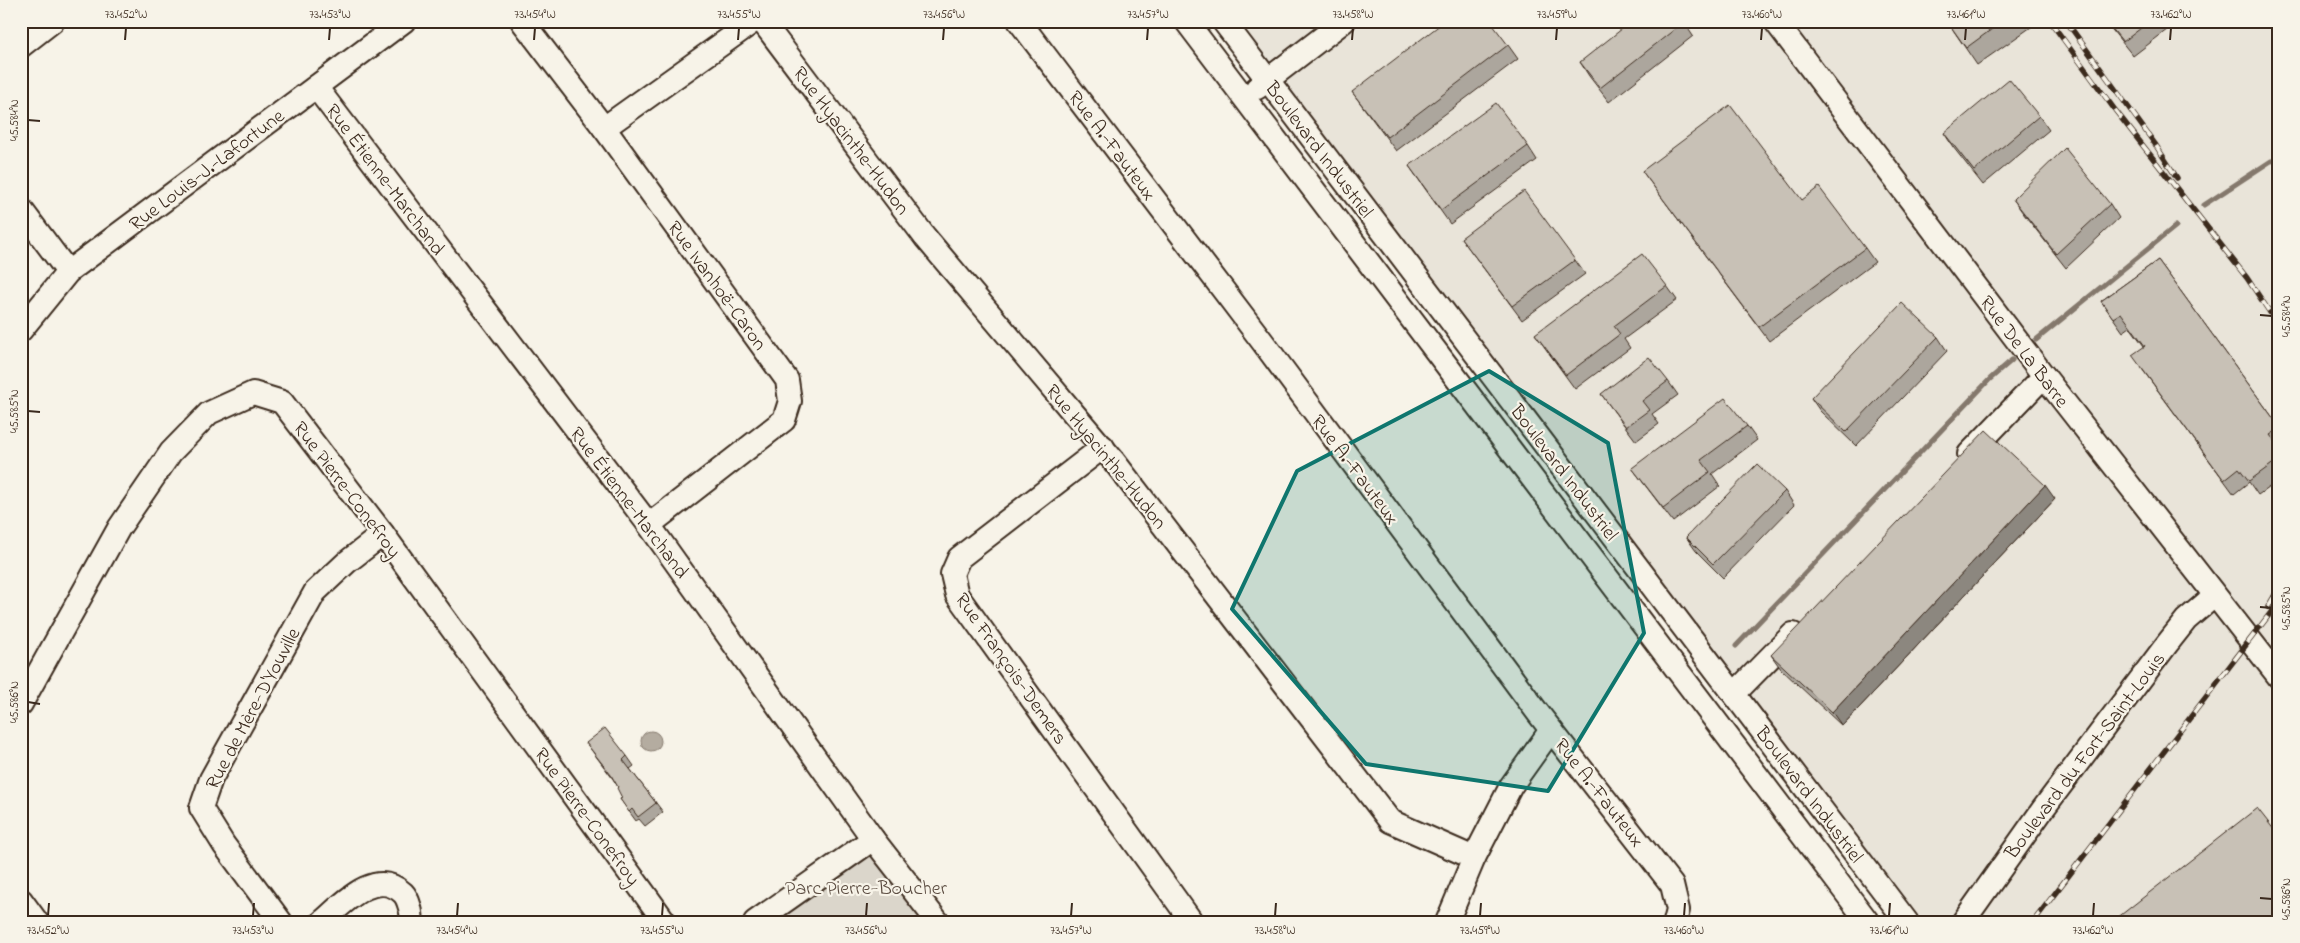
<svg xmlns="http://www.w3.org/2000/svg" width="2300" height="943" font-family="'Indie Flower',sans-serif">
	<rect width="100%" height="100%" fill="#f7f3e8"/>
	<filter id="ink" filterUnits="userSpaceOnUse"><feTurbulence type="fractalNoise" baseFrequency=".02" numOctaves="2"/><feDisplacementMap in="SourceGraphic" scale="10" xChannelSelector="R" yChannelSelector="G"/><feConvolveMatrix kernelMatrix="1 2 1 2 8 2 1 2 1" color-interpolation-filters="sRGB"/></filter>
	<g filter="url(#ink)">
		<polygon fill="#e9e4d9" points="1232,21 2279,21 2279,922 1913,922"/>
		<polygon fill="#dbd6cb" stroke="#8b8074" points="873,839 938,922 755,922"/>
		<circle fill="#b4aca0" stroke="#84786c" cx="651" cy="741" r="10"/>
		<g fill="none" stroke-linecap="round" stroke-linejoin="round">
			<g stroke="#84786c" stroke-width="5">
				<polyline points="2204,205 2271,161 2279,160"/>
				<polyline points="2036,340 2176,226"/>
				<polyline points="1736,646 1990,379 2012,360"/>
			</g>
			<g stroke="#3b2a1e" stroke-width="26">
				<g id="minor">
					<polyline points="522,21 604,128 787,380 790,401 784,420 649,525"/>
					<polyline points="762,21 925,237 1113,460 1390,821 1474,858"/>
					<polyline points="1019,21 1262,341 1538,713 1672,885 1678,910 1675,922"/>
					<polyline points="1186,21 1868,922"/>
					<polyline points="1223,21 1907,922"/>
					<polyline points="1775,21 2044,376 2279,677"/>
					<polyline points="21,46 53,21"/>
					<polyline points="316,87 649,525 873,839 938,922"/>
					<polyline points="1257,88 1344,21"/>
					<polyline points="604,128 754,21"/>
					<polyline points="21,209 68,272"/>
					<polyline points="21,330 68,272 404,21"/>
					<polyline points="1103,447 959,558 952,574 957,595 1192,922"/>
					<polyline points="1969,454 2044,376"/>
					<polyline points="1734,694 1793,634"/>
					<polyline points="21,704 119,528 171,452 209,413 253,393 282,402 383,534 665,922"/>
					<polyline points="21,900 37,922"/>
					<polyline points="281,922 224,845 201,808 211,779 315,592 347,562 383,534"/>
					<path d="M322 922C343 904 375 867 403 893 408 898 413 914 411 922"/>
					<polyline points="755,922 873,839"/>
					<polyline points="1447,922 1474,858 1511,786 1551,730"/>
					<polyline points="1963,922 2043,809 2167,644 2186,620 2214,596"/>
				</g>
			</g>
			<use href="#minor" stroke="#f7f3e8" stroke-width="22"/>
			<g stroke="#3b2a1e" stroke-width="5.5">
				<g id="rail">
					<polyline points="2050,21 2115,110 2247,278 2279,326"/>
					<polyline points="2066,21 2155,144 2177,178"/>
					<polyline points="2268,607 2279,588"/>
					<polyline points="2033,922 2279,602"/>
				</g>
			</g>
			<use href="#rail" stroke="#f7f3e8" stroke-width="4" stroke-dasharray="11" stroke-linecap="butt"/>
		</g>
		<g fill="#aca69d" stroke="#3b2a1e">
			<polygon points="1683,21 1693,36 1609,102 1589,76 1580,62"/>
			<polygon points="1947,21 2031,21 2034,25 1977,65"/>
			<polygon points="2105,21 2175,21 2176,23 2133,56"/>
			<polygon points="1508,45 1518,59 1396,151 1352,92"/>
			<polygon points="2039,116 2049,130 1983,185 1953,147 1944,133"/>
			<polygon points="1528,146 1537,160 1450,224 1409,166"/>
			<polygon points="1642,171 1802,200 1865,248 1875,262 1769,341"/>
			<polygon points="2013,199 2110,204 2119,218 2066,268 2023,213"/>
			<polygon points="1461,238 1575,260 1585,274 1522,320"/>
			<polygon points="2158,260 2279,426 2279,480 2258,495 2249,482 2234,494 2142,369 2144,346 2130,327 2123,332 2101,301"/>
			<polygon points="1667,286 1677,300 1624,339 1630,348 1575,389 1535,334"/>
			<polygon points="1938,337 1947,351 1856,446 1820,411 1811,398"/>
			<polygon points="1668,381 1678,395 1652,414 1659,424 1636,441 1601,394"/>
			<polygon points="1747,426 1757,440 1712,474 1720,486 1673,522 1632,468"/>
			<polygon points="1785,491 1794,505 1723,578 1696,551 1686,537"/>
			<polygon points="2055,499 1842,726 1781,669 1771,655"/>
			<polygon points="586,743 627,756 634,766 630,769 663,812 645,826 639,819 636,821 620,799 622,798 618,787 613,779"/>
		</g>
		<polygon fill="#8c877f" stroke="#3b2a1e" points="2045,485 2055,499 1842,726 1832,712"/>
		<g fill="#c8c1b6" stroke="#3b2a1e">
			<polygon points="1445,21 1490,21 1508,45 1387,137 1352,92"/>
			<polygon points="1632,21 1684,22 1600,88 1580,62"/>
			<polygon points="1947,21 2003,21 1966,48"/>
			<polygon points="2106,21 2150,21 2123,42"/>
			<polygon points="2009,79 2039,116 1974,171 1944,133"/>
			<polygon points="1496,103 1528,146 1441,210 1409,166"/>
			<polygon points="1730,105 1802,200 1819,187 1865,248 1759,327 1642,171"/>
			<polygon points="2065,148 2110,204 2056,254 2013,199"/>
			<polygon points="1524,191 1575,260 1512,306 1461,238"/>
			<polygon points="1642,254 1667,286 1614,326 1620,334 1566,375 1535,334"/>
			<polygon points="2158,260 2279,426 2279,429 2270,435 2279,447 2279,459 2249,481 2239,468 2224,480 2132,355 2145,346 2121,313 2113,318 2101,301"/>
			<polygon points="1902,303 1938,337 1846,432 1811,398"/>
			<polygon points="1649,357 1668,381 1642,401 1649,410 1626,427 1601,394"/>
			<polygon points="1725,398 1747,426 1701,460 1710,472 1663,508 1632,468"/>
			<polygon points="1986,430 2045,485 1832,712 1771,655"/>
			<polygon points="1757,464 1785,491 1713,564 1686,537"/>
			<polygon points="605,728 627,756 623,760 656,803 638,817 632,809 629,812 620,799 622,798 617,788 618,787 611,775 586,743"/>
			<polygon points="2257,808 2279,836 2279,922 2112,922"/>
		</g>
	</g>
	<path fill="#0f766e" fill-opacity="0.2" stroke="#0f766e" stroke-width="4" stroke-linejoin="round" d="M1489 371 1608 443 1644 633 1548 791 1366 764 1232 609 1297 471Z"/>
	<path fill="none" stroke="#3b2a1e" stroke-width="2" d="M125 40 126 28M329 40 330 28M534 40 535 28M738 40 739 28M943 40 944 28M1147 40 1148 28M1352 40 1353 28M1556 40 1557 28M1761 40 1762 28M1965 40 1966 28M2170 40 2171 28M28 120 40 121M2260 315 2272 316M28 411 40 412M2260 607 2272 608M28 702 40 704M2260 898 2272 899M48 916 49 903M253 916 254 903M457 916 458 903M662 916 663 903M866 916 867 903M1071 916 1072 903M1275 916 1276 903M1480 916 1481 903M1684 916 1685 903M1889 916 1890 903M2093 916 2094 903"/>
	<g text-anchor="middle" stroke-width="4.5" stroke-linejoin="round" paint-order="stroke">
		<g font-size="20" fill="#3b2a1e" stroke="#f7f3e8">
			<text transform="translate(852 140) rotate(53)" y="7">Rue Hyacinthe-Hudon</text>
			<text transform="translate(1113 145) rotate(53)" y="7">Rue A.-Fauteux</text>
			<text transform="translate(1320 149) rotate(53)" y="7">Boulevard Industriel</text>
			<text transform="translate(206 169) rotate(-37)" y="7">Rue Louis-J.-Lafortune</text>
			<text transform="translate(386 179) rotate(53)" y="7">Rue Étienne-Marchand</text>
			<text transform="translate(718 285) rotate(54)" y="7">Rue Ivanhoë-Caron</text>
			<text transform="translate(2025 351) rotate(53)" y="7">Rue De La Barre</text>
			<text transform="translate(1107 456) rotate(51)" y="7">Rue Hyacinthe-Hudon</text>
			<text transform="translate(1356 469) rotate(53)" y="7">Rue A.-Fauteux</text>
			<text transform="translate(1565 472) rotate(53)" y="7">Boulevard Industriel</text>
			<text transform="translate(348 489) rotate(53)" y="7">Rue Pierre-Conefroy</text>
			<text transform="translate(630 502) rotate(53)" y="7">Rue Étienne-Marchand</text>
			<text transform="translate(1012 668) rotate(55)" y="7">Rue François-Demers</text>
			<text transform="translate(252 708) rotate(-62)" y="7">Rue de Mère-D'Youville</text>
			<text transform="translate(2084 755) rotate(-53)" y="7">Boulevard du Fort-Saint-Louis</text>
			<text transform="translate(1600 792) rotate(52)" y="7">Rue A.-Fauteux</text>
			<text transform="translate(1810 794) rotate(53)" y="7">Boulevard Industriel</text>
			<text transform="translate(588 816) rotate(54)" y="7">Rue Pierre-Conefroy</text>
		</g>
		<g font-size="20" fill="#5b4c41" stroke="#f7f3e8">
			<text x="866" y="894">Parc Pierre-Boucher</text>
		</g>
	</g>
	<rect width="2300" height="943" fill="none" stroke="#f7f3e8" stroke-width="55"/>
	<rect x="28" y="28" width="2244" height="888" fill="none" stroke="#3b2a1e" stroke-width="2"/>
	<g font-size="12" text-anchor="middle" fill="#3b2a1e">
		<text x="126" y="18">73.452°W</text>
		<text x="330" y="18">73.453°W</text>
		<text x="535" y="18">73.454°W</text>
		<text x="739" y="18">73.455°W</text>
		<text x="944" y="18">73.456°W</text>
		<text x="1148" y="18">73.457°W</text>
		<text x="1353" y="18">73.458°W</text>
		<text x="1557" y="18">73.459°W</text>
		<text x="1762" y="18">73.460°W</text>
		<text x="1966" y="18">73.461°W</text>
		<text x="2171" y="18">73.462°W</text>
		<text transform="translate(14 120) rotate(-90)" y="4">45.584°N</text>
		<text transform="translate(2286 316) rotate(-90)" y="4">45.584°N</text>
		<text transform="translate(14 411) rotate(-90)" y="4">45.585°N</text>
		<text transform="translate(2286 608) rotate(-90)" y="4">45.585°N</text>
		<text transform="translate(14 702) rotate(-90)" y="4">45.586°N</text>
		<text transform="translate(2286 899) rotate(-90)" y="4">45.586°N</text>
		<text x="48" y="934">73.452°W</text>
		<text x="253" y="934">73.453°W</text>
		<text x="457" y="934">73.454°W</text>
		<text x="662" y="934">73.455°W</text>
		<text x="866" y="934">73.456°W</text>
		<text x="1071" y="934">73.457°W</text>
		<text x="1275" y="934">73.458°W</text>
		<text x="1480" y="934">73.459°W</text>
		<text x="1684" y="934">73.460°W</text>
		<text x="1889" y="934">73.461°W</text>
		<text x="2093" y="934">73.462°W</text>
	</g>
</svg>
